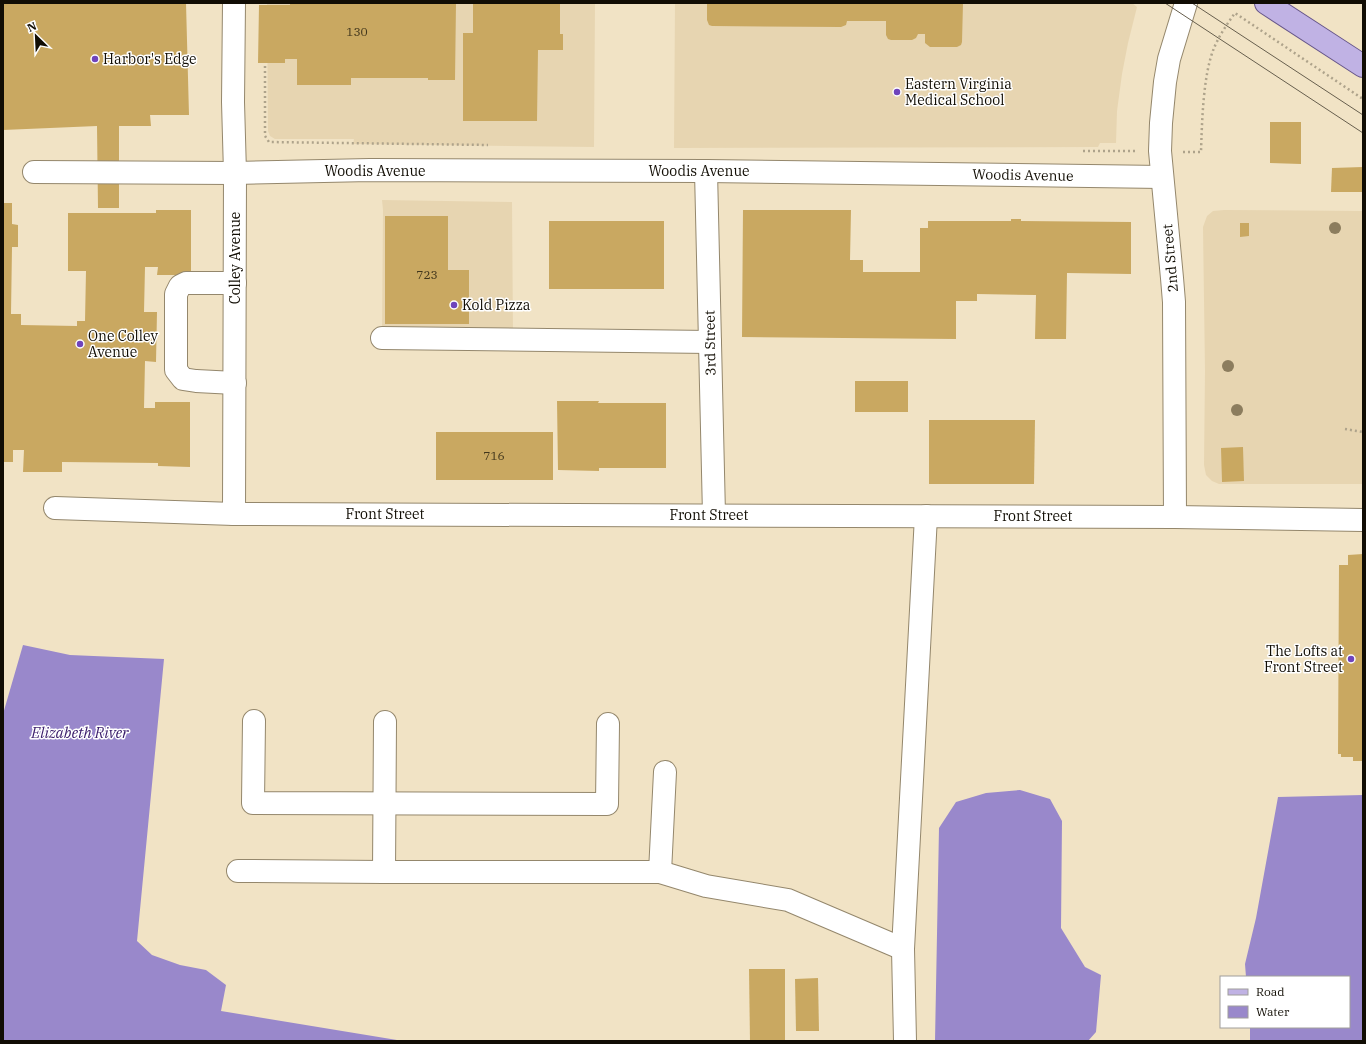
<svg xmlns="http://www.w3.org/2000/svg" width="1366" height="1044" font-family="'IBM Plex Serif',serif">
	<rect width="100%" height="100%" fill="#f1e3c5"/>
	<g fill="#e7d5b1">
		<polygon points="267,3 595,3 594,147 353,144 354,139 275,139 270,136 268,131"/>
		<polygon points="675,3 1132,3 1137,7 1128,43 1122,74 1117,111 1116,143 1100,143 1098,147 674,148"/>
		<polygon points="382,200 512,202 513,336 382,333 383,210"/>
		<polygon points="1224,210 1363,211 1363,484 1219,484 1212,481 1206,475 1204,465 1205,371 1203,227 1207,216 1213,211"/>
	</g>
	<g fill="#9988cb">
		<polygon points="23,645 70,655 164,659 137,941 152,955 180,965 206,970 226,985 221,1011 403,1041 3,1041 3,714"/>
		<polygon points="1020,790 1050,799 1062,821 1061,928 1085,967 1101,975 1096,1032 1088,1041 935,1041 939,828 956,802 986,793"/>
		<polygon points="1363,795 1363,1041 1250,1041 1250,1027 1349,1027 1349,977 1246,977 1245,964 1256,918 1278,797"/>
	</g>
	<g fill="#c9a861">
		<polygon points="3,3 186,3 189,115 150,115 151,126 119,126 119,208 98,208 97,126 3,130"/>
		<polygon points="290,3 456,3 455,80 428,80 428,78 351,78 351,85 297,85 297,59 285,59 285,63 258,63 259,5 290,5"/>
		<polygon points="473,3 560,3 560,34 563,34 563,50 538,50 537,121 463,121 463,33 473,33"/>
		<polygon points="707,3 963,3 962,42 961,45 957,47 930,47 925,43 925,34 918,34 916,38 912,40 891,40 888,39 886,35 886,21 847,21 846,25 841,27 712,26 709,25 707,20"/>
		<polygon points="1270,122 1301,122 1301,164 1270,163"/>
		<polygon points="1363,167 1363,192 1331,192 1332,168"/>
		<polygon points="3,203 12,203 12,224 18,225 18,247 12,247 11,314 21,314 21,325 77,326 77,321 85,321 86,271 68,271 68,213 156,213 156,210 191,210 191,275 157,275 158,267 145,267 144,312 157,312 156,362 145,361 144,408 155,408 155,402 190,402 190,467 158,466 158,463 62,462 62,472 23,472 24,450 13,450 13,462 3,462"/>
		<polygon points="743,210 851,210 850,260 863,260 863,272 920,272 920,228 928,228 928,221 1011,221 1011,219 1021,219 1021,221 1131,222 1131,274 1067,273 1066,339 1035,339 1036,295 977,294 977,301 956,301 956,339 742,337"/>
		<polygon points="385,216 448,216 448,270 469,270 469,324 385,324"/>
		<rect x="549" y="221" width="115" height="68"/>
		<polygon points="1240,223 1249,223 1249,236 1240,237"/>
		<rect x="855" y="381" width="53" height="31"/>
		<polygon points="557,401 599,401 598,403 666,403 666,468 599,468 599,471 558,470"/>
		<polygon points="929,420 1035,420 1034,484 929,484"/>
		<rect x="436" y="432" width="117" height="48"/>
		<polygon points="1243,447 1244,481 1222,482 1221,448"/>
		<polygon points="1363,554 1363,761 1353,761 1353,757 1341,757 1341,754 1338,754 1339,565 1348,565 1348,555"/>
		<polygon points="749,969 785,969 785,1041 750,1041"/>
		<polygon points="818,978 819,1031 796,1031 795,979"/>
	</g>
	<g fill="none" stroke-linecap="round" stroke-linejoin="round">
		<g stroke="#94876c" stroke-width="24">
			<g id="minor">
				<polyline points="234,3 233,102 235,173 234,514"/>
				<polyline points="706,171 714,515"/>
				<polyline points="34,172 235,173 370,170 706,171 1162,177"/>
				<polyline points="382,338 710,342"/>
				<polyline points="235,383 196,381 183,379 176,370 176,294 180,286 186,283 235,283"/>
				<polyline points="55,508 234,514 1175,517 1363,520"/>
				<polyline points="1175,517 1174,302 1172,278 1160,151 1161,123 1165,82 1169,59 1186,3"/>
				<polyline points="254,721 253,803 607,804 608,724"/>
				<polyline points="385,722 384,872 660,872 665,772"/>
				<polyline points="238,871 384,872"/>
				<polyline points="660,872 706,886 788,900 903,949"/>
				<polyline points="905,1041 903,949 926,516"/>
			</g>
		</g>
		<g stroke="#67578a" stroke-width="24">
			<polyline id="major" points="1266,3 1363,66"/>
		</g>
		<g stroke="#aea38b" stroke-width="2.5" stroke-dasharray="2 3" stroke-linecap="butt">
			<polyline points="265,66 265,136 269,142 488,145"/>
			<polyline points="1083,151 1138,151"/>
			<path d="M1183 152H1201C1202 122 1203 75 1214 48 1219 36 1227 24 1235 13L1363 99"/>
			<polyline points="1345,429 1363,432"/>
		</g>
		<use href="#minor" stroke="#fff" stroke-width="22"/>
		<use href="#major" stroke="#c0b2e4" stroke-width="22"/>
		<g stroke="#675f4e" stroke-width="1">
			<polyline points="1165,3 1363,133"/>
			<polyline points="1192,3 1363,115"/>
		</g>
	</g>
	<g fill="#8c7d5e">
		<circle cx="1335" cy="228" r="6"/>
		<circle cx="1228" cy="366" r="6"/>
		<circle cx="1237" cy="410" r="6"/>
	</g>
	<g fill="#6f44bc" stroke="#fff" stroke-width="1.5">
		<circle cx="95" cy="59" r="4"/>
		<circle cx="897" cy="92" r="4"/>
		<circle cx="454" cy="305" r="4"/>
		<circle cx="80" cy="344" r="4"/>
		<circle cx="1351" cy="659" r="4"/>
	</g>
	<g text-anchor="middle" stroke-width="3" stroke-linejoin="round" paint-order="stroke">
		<g font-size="12" fill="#3f341b">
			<text x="357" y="36">130</text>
			<text x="427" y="279">723</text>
			<text x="494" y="460">716</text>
		</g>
		<g font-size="14" fill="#110d04" stroke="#fff" text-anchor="start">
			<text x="103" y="64">Harbor's Edge</text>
			<text x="905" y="89">Eastern Virginia<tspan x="905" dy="16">Medical School</tspan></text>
			<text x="462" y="310">Kold Pizza</text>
			<text x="88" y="341">One Colley<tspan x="88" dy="16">Avenue</tspan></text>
			<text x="1343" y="656" text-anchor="end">The Lofts at<tspan x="1343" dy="16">Front Street</tspan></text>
		</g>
		<g font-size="14" fill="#110d04" stroke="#fff">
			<text x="375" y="176">Woodis Avenue</text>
			<text x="699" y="176">Woodis Avenue</text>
			<text transform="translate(1023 175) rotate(1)" y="5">Woodis Avenue</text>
			<text transform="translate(235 258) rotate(-90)" y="5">Colley Avenue</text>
			<text transform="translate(1170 258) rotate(-95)" y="5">2nd Street</text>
			<text transform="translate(710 343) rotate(-91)" y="5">3rd Street</text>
			<text x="385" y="519">Front Street</text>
			<text x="709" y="520">Front Street</text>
			<text x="1033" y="521">Front Street</text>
		</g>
		<g font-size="15" font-style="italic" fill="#391b6a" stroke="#fff">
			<text x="80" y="738">Elizabeth River</text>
		</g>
	</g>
	<rect width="1366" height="1044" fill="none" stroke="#110d04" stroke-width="8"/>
	<rect x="1220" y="976" width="130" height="52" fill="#ffffff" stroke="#a09e9b"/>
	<rect x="1228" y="989" width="20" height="6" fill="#c0b2e4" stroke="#a09e9b"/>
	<text x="1256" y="996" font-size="12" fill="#110d04">Road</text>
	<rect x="1228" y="1006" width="20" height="12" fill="#9988cb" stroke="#a09e9b"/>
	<text x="1256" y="1016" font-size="12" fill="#110d04">Water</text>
	<g transform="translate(36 36) rotate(336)" stroke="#ffffff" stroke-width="3" paint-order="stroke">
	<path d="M0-3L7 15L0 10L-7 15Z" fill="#110d04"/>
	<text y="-6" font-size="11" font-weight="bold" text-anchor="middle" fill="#110d04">N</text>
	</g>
</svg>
